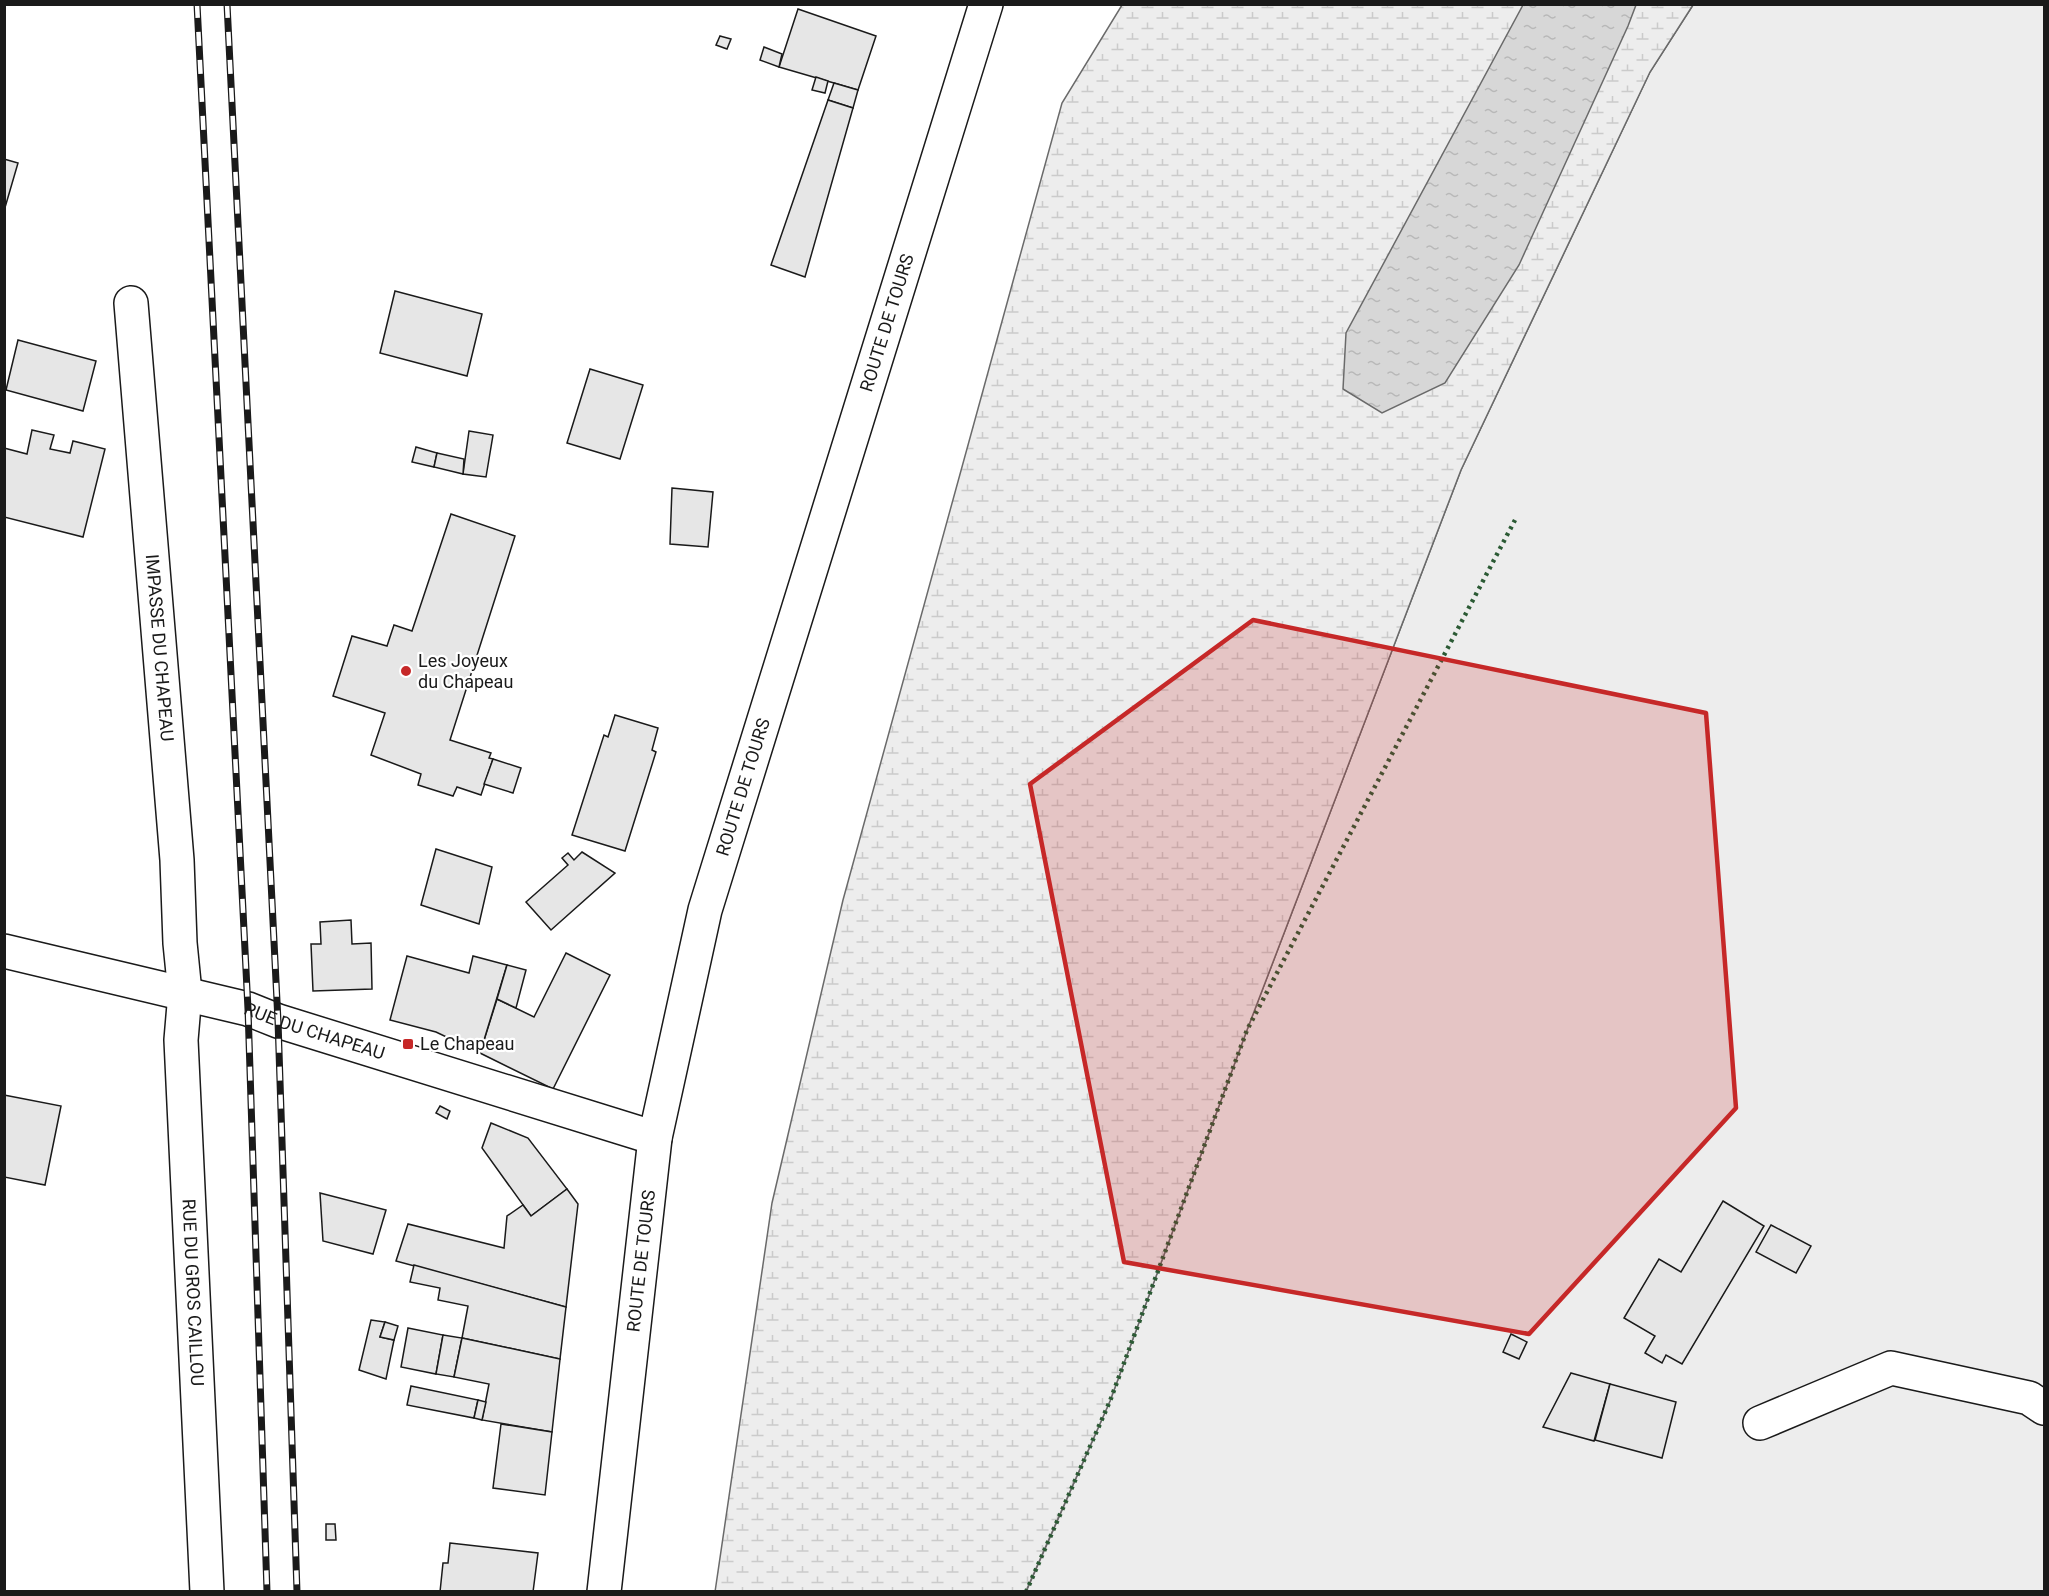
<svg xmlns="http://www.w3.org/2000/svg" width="2049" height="1596" font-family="Roboto,sans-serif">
	<defs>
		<pattern id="wetland-marsh" width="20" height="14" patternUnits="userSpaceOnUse" patternTransform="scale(1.5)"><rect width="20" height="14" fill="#ededed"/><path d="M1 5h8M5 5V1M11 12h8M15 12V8" fill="none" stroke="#cbcbcb"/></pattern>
		<pattern id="water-ripples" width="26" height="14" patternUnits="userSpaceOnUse" patternTransform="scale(1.5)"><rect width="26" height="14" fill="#d7d7d7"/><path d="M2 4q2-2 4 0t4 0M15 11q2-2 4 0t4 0" fill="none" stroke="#b8b8b8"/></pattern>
	</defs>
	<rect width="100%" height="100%" fill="#fff"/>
	<polygon fill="#ededed" stroke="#6a6a6a" stroke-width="1.5" points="1693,5 2044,5 2044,1591 1026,1592 1110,1401 1247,1030 1461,470 1650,72"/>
	<polygon fill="url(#wetland-marsh)" stroke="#6a6a6a" stroke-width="1.5" points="1122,5 1693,5 1650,72 1461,470 1247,1030 1110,1401 1026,1591 715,1592 772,1203 843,900 1062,103"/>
	<polygon fill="url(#water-ripples)" stroke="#6a6a6a" stroke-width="1.5" points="1523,5 1636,5 1628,26 1519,265 1445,383 1382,413 1343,389 1346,333"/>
	<g fill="#e6e6e6" stroke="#1a1a1a" stroke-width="1.5">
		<polygon points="798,9 876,36 858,90 779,67"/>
		<polygon points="720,36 731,39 727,49 716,45"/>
		<polygon points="764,47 782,54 779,67 760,60"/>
		<polygon points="816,77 828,81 825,93 812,90"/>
		<polygon points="834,83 858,90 853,108 828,100"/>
		<polygon points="828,100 853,108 805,277 771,265"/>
		<polygon points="4,159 18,163 4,211"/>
		<polygon points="395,291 482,314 467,376 380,353"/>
		<polygon points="18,340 96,361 83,411 6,390"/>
		<polygon points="590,369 643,385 620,459 567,443"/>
		<polygon points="32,430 54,435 50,449 70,453 73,441 105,449 83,537 4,517 4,448 27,454"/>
		<polygon points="469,431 493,435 486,477 463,474"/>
		<polygon points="416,447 437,453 434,467 412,462"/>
		<polygon points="437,453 464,459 463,474 434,467"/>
		<polygon points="672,488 713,492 708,547 670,544"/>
		<polygon points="451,514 515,536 450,740 491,753 489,758 493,759 481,795 457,787 453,796 418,785 421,774 371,755 385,713 333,696 352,636 387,646 394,625 412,631"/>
		<polygon points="615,715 658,728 652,750 656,752 625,851 572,835 604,735 608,737"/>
		<polygon points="493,759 521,768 513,793 484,784"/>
		<polygon points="436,849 492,867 479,924 421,905"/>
		<polygon points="582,852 615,873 551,930 526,902 568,865 562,858 568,853 574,860"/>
		<polygon points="351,920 352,944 371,943 372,989 313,991 311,944 321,944 320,922"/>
		<polygon points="566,953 610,975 553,1089 480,1053 497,999 534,1017"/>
		<polygon points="407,956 469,973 473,956 507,965 480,1053 436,1032 390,1020"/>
		<polygon points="507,965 526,970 516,1008 497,999"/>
		<polygon points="4,1095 61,1106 45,1185 4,1177"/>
		<polygon points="440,1106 450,1111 447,1119 436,1113"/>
		<polygon points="491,1123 528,1138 567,1189 531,1216 482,1148"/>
		<polygon points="567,1189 578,1204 566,1307 396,1261 408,1224 504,1248 507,1216 523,1205 531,1216"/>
		<polygon points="320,1193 386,1210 373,1254 323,1241"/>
		<polygon points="1723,1201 1764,1226 1682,1364 1666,1355 1662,1363 1645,1353 1655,1336 1624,1318 1659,1259 1681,1272"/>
		<polygon points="1771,1225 1811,1246 1796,1273 1756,1252"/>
		<polygon points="414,1265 566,1307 560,1359 462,1338 468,1306 438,1300 440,1288 410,1282"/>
		<polygon points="371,1320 385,1322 380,1337 394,1340 386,1379 359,1370"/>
		<polygon points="385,1322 398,1326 394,1340 380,1337"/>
		<polygon points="408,1328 443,1335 436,1374 401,1367"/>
		<polygon points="1511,1334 1527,1342 1519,1359 1503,1352"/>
		<polygon points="443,1335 462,1338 454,1377 436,1374"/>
		<polygon points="462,1338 560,1359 552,1432 482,1420 489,1384 454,1377"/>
		<polygon points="1571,1373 1610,1384 1594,1441 1543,1427"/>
		<polygon points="1610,1384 1676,1402 1662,1458 1595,1440"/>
		<polygon points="411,1386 478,1400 474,1418 407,1405"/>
		<polygon points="478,1400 486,1402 482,1420 474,1418"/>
		<polygon points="501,1424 552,1432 545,1495 493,1488"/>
		<polygon points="326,1524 335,1524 336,1540 326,1540"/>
		<polygon points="450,1543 538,1553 533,1592 440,1592 443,1563 448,1563"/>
	</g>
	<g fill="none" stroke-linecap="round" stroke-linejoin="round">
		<g stroke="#1a1a1a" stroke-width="36">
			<g id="street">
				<path id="s1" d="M131 303 177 860 180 943 185 993 181 1040 207 1592"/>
				<path id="s2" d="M4 951 248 1009 278 1021 655 1138"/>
				<polyline points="1760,1423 1891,1368 2029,1398 2044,1408"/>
			</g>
		</g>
		<g stroke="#1a1a1a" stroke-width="36">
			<g id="primary">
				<path id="s3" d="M604 1592 655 1138 705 910 986 4"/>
			</g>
		</g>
		<use href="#street" stroke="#fff" stroke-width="33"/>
		<use href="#primary" stroke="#fff" stroke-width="33"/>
		<g stroke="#1a1a1a" stroke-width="7">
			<g id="rail">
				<polyline points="197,4 248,1009 267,1592"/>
				<polyline points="227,4 278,1021 297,1592"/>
			</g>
		</g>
		<use href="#rail" stroke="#fff" stroke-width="4.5" stroke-dasharray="14" stroke-linecap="butt"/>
		<polyline stroke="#2b5a34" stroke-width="4.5" stroke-dasharray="3 4.5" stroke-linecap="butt" points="1026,1592 1110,1401 1247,1030 1515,520"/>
	</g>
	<path fill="#c62828" fill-opacity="0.2" stroke="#c62828" stroke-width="4.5" stroke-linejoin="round" d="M1253 620 1706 713 1736 1108 1529 1334 1124 1262 1030 784Z"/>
	<g fill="#c62828" stroke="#fff" stroke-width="2">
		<circle cx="406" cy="671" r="6"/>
		<rect x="402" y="1038" width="12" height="12" rx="3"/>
	</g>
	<g text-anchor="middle" stroke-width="4.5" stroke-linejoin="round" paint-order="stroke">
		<g font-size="18" fill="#1a1a1a" stroke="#fff">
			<text dy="6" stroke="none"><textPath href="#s3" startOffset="1305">ROUTE DE TOURS</textPath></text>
			<text dy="6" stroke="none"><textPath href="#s1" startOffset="346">IMPASSE DU CHAPEAU</textPath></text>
			<text dy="6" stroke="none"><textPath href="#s3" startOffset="819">ROUTE DE TOURS</textPath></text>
			<text dy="6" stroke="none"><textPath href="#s2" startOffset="321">RUE DU CHAPEAU</textPath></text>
			<text dy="6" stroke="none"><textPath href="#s3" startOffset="333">ROUTE DE TOURS</textPath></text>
			<text dy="6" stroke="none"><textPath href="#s1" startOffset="992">RUE DU GROS CAILLOU</textPath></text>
		</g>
		<g font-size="18" fill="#1a1a1a" stroke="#fff" text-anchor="start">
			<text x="418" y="667">Les Joyeux<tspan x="418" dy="21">du Chapeau</tspan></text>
			<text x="420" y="1050">Le Chapeau</text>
		</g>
	</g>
	<rect width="2049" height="1596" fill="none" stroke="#1a1a1a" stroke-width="12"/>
</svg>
